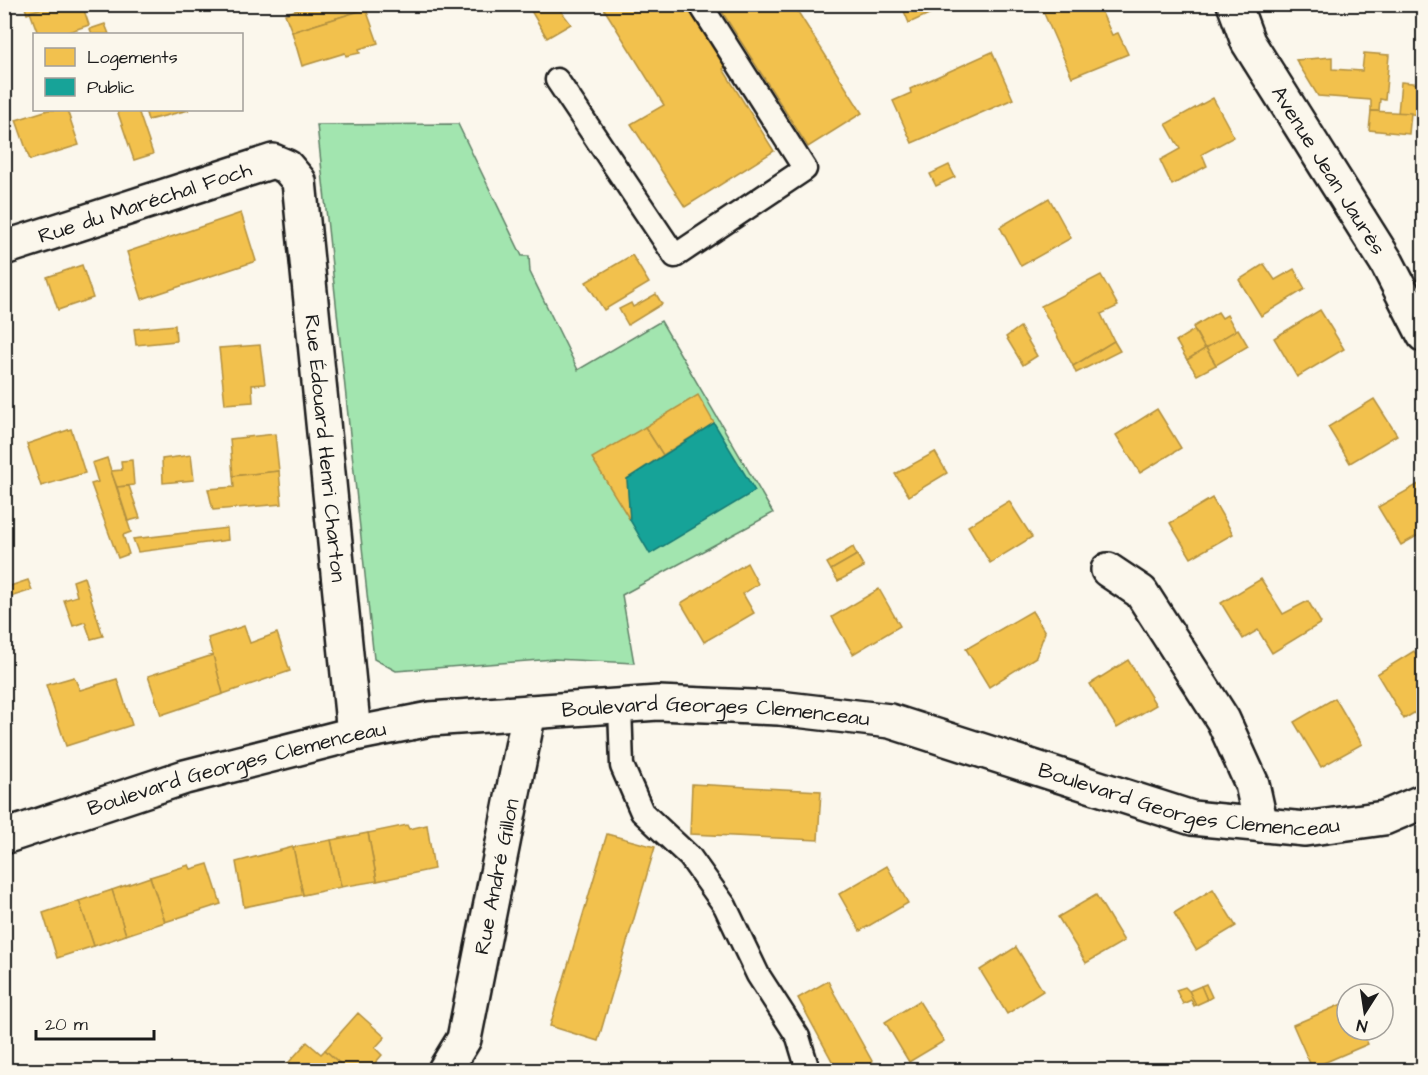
<svg xmlns="http://www.w3.org/2000/svg" width="1428" height="1075" font-family="'Architects Daughter',sans-serif">
	<rect width="100%" height="100%" fill="#fbf7ec"/>
	<filter id="ink" filterUnits="userSpaceOnUse"><feTurbulence type="fractalNoise" baseFrequency=".0167" numOctaves="2"/><feDisplacementMap in="SourceGraphic" scale="12" xChannelSelector="R" yChannelSelector="G"/><feConvolveMatrix kernelMatrix="1 2 1 2 8 2 1 2 1" color-interpolation-filters="sRGB"/></filter>
	<g filter="url(#ink)">
		<polygon fill="#a2e5af" stroke="#5f8066" stroke-width="1.5" points="458,124 522,256 529,256 530,272 578,370 661,321 773,513 622,595 634,663 554,659 396,671 374,659 317,125"/>
		<g fill="#f2c14e" stroke="#b2903f" stroke-width="1.5">
			<polygon points="24,4 55,4 27,14"/>
			<polygon points="55,4 82,4 89,25 62,34 38,34 30,12"/>
			<polygon points="315,4 365,4 366,9 292,32 285,14"/>
			<polygon points="527,4 560,4 557,6 571,24 547,38"/>
			<polygon points="601,4 689,4 727,66 723,69 774,151 685,207 631,124 664,105"/>
			<polygon points="717,4 793,4 862,113 808,147"/>
			<polygon points="901,4 951,4 909,23"/>
			<polygon points="1053,4 1098,4 1112,35 1118,33 1128,54 1072,77 1042,9"/>
			<polygon points="366,9 378,43 359,49 360,53 346,56 345,53 302,66 292,32"/>
			<polygon points="105,24 109,34 92,34 90,29"/>
			<polygon points="992,52 1013,99 912,143 893,101 911,93 910,89"/>
			<polygon points="1364,53 1389,55 1385,100 1380,99 1379,111 1371,111 1371,100 1318,96 1296,60 1332,57 1332,69 1362,71"/>
			<polygon points="1401,82 1424,84 1424,115 1398,113"/>
			<polygon points="1213,98 1234,137 1202,154 1207,166 1172,185 1160,160 1180,149 1166,124"/>
			<polygon points="48,110 67,110 79,145 30,160 16,120"/>
			<polygon points="117,110 138,110 153,154 134,160"/>
			<polygon points="145,110 189,110 148,120"/>
			<polygon points="1371,111 1411,113 1409,134 1369,130"/>
			<polygon points="949,165 955,177 936,186 930,174"/>
			<polygon points="1049,198 1071,238 1021,266 1000,227"/>
			<polygon points="241,213 256,261 142,299 127,252"/>
			<polygon points="632,255 649,283 604,310 586,282"/>
			<polygon points="1264,264 1275,280 1294,269 1305,289 1261,316 1239,280"/>
			<polygon points="82,265 93,298 58,310 47,277"/>
			<polygon points="1101,275 1118,306 1101,314 1114,341 1073,366 1041,306"/>
			<polygon points="656,294 662,304 628,325 619,309 631,303 633,307"/>
			<polygon points="1320,310 1344,349 1297,377 1274,338"/>
			<polygon points="1218,312 1222,318 1227,315 1236,331 1205,349 1193,327"/>
			<polygon points="175,325 176,341 136,345 134,329"/>
			<polygon points="1020,327 1037,356 1023,365 1006,337"/>
			<polygon points="1238,329 1248,346 1216,365 1206,348"/>
			<polygon points="1194,330 1205,349 1187,360 1176,341"/>
			<polygon points="1114,341 1120,351 1076,373 1073,366"/>
			<polygon points="260,345 265,384 252,385 253,402 225,404 219,348"/>
			<polygon points="1206,348 1216,365 1197,375 1187,360"/>
			<polygon points="698,395 714,423 663,455 645,427"/>
			<polygon points="1374,399 1397,435 1350,463 1328,427"/>
			<polygon points="1157,409 1181,448 1140,473 1116,435"/>
			<polygon points="645,427 663,455 627,479 630,520 592,458"/>
			<polygon points="71,429 85,473 41,486 27,444"/>
			<polygon points="275,434 279,471 233,476 230,439"/>
			<polygon points="935,452 947,473 909,496 895,474"/>
			<polygon points="191,455 194,480 163,483 162,459"/>
			<polygon points="107,458 131,532 123,535 129,554 118,558 91,484 98,482 92,463"/>
			<polygon points="132,460 134,485 117,487 111,471 122,470 121,461"/>
			<polygon points="279,471 282,504 213,510 208,489 234,487 233,476"/>
			<polygon points="1424,481 1424,532 1401,545 1378,507"/>
			<polygon points="129,486 140,518 128,521 117,487"/>
			<polygon points="1212,498 1233,534 1191,558 1170,523"/>
			<polygon points="1009,501 1032,537 990,563 968,526"/>
			<polygon points="227,528 228,540 138,552 133,539"/>
			<polygon points="853,547 857,555 831,570 827,563"/>
			<polygon points="857,555 864,567 838,581 831,570"/>
			<polygon points="747,563 758,584 743,594 754,613 704,642 681,603"/>
			<polygon points="84,577 103,636 91,639 85,622 73,626 64,600 77,596 73,581"/>
			<polygon points="1261,579 1283,614 1308,601 1321,623 1272,653 1258,630 1243,639 1221,603"/>
			<polygon points="28,580 32,590 4,599 4,588"/>
			<polygon points="879,589 900,626 853,654 832,617"/>
			<polygon points="1032,611 1045,632 1036,657 989,687 966,649"/>
			<polygon points="244,626 250,643 277,633 290,671 223,694 208,638"/>
			<polygon points="1414,651 1424,666 1424,707 1404,719 1377,674"/>
			<polygon points="213,655 223,694 161,715 148,676"/>
			<polygon points="1128,660 1156,705 1117,728 1090,684"/>
			<polygon points="74,677 80,690 117,679 132,725 66,746 46,685"/>
			<polygon points="1335,698 1362,744 1321,767 1294,722"/>
			<polygon points="692,784 821,791 818,840 690,834"/>
			<polygon points="407,825 409,829 427,825 434,869 377,881 368,833"/>
			<polygon points="368,833 377,881 341,887 331,840"/>
			<polygon points="607,834 655,847 598,1041 550,1026"/>
			<polygon points="331,840 341,887 303,895 293,847"/>
			<polygon points="293,847 303,895 244,907 236,862"/>
			<polygon points="208,864 221,904 165,922 150,877 189,865 191,869"/>
			<polygon points="887,866 908,903 860,931 839,894"/>
			<polygon points="150,877 165,922 126,935 112,890"/>
			<polygon points="1213,889 1236,926 1196,950 1174,913"/>
			<polygon points="112,890 126,935 94,946 79,901"/>
			<polygon points="1096,895 1124,941 1086,963 1058,917"/>
			<polygon points="79,901 94,946 57,958 43,913"/>
			<polygon points="1016,947 1043,991 1007,1014 980,970"/>
			<polygon points="4,950 12,972 4,975"/>
			<polygon points="828,981 834,993 877,1070 837,1070 798,998"/>
			<polygon points="1206,984 1212,997 1207,1000 1201,986"/>
			<polygon points="1201,986 1207,1000 1196,1005 1189,991"/>
			<polygon points="1185,987 1189,991 1196,1005 1194,1006 1191,1000 1183,1004 1176,990"/>
			<polygon points="919,1001 944,1041 909,1062 885,1022"/>
			<polygon points="1347,1002 1347,1030 1362,1030 1368,1044 1312,1068 1293,1025"/>
			<polygon points="358,1013 385,1037 375,1048 382,1055 369,1070 347,1070 325,1050"/>
			<polygon points="307,1042 321,1054 325,1050 347,1070 282,1070"/>
		</g>
		<polygon fill="#17a398" stroke="#187a73" stroke-width="1.5" points="714,423 755,491 650,554 630,520 627,479"/>
		<g fill="none" stroke-linecap="round" stroke-linejoin="round">
			<g stroke="#1c1c1c" stroke-width="27">
				<g id="lane">
					<polyline points="557,80 675,256 805,169 700,4"/>
					<polyline points="620,706 622,766 642,812 690,857 725,906 758,975 798,1037 808,1070"/>
				</g>
			</g>
			<g stroke="#1c1c1c" stroke-width="38">
				<g id="street">
					<path id="s1" d="M4 248 273 161 287 167 299 181 354 734"/>
					<polyline points="1108,570 1141,592 1223,720 1252,784 1261,825"/>
					<path id="s2" d="M4 837 185 777 354 734 430 719 658 703 779 708 890 721 1192 818 1305 829 1384 818 1424 801"/>
					<path id="s3" d="M445 1070 464 1039 529 712"/>
				</g>
			</g>
			<g stroke="#1c1c1c" stroke-width="38">
				<g id="secondary">
					<path id="s4" d="M1234 4 1248 42 1387 263 1424 335"/>
				</g>
			</g>
			<use href="#lane" stroke="#fbf7ec" stroke-width="22"/>
			<use href="#street" stroke="#fbf7ec" stroke-width="33"/>
			<use href="#secondary" stroke="#fbf7ec" stroke-width="33"/>
		</g>
	</g>
	<g text-anchor="middle" stroke-width="6" stroke-linejoin="round" paint-order="stroke">
		<g font-size="21" fill="#1c1c1c" stroke="#fbf7ec">
			<text dy="7" stroke="none"><textPath href="#s4" startOffset="192">Avenue Jean Jaurès</textPath></text>
			<text dy="7" stroke="none"><textPath href="#s1" startOffset="148">Rue du Maréchal Foch</textPath></text>
			<text dy="7" stroke="none"><textPath href="#s1" startOffset="585">Rue Édouard Henri Charton</textPath></text>
			<text dy="7" stroke="none"><textPath href="#s2" startOffset="729">Boulevard Georges Clemenceau</textPath></text>
			<text dy="7" stroke="none"><textPath href="#s2" startOffset="243">Boulevard Georges Clemenceau</textPath></text>
			<text dy="7" stroke="none"><textPath href="#s2" startOffset="1215">Boulevard Georges Clemenceau</textPath></text>
			<text dy="7" stroke="none"><textPath href="#s3" startOffset="202">Rue André Gillon</textPath></text>
		</g>
	</g>
	<rect width="1428" height="1075" fill="none" stroke="#fbf7ec" stroke-width="24"/>
	<rect x="12" y="12" width="1404" height="1051" fill="none" stroke="#1c1c1c" stroke-width="2" filter="url(#ink)"/>
	<rect x="33" y="33" width="210" height="78" fill="#fbf7ec" stroke="#a29f99" stroke-width="1.5"/>
	<rect x="45" y="48" width="30" height="18" fill="#f2c14e" stroke="#a29f99" stroke-width="1.5"/>
	<text x="87" y="63" font-size="18" fill="#1c1c1c">Logements</text>
	<rect x="45" y="78" width="30" height="18" fill="#17a398" stroke="#a29f99" stroke-width="1.5"/>
	<text x="87" y="93" font-size="18" fill="#1c1c1c">Public</text>
	<g transform="translate(1365 1012) rotate(192)"><circle r="28" fill="#fbf7ec" stroke="#a29f99" stroke-width="1.5"/>
	<path d="M0-4.5L10 22L0 15L-10 22Z" fill="#1c1c1c"/>
	<text y="-9" font-size="16" font-weight="bold" text-anchor="middle" fill="#1c1c1c">N</text>
	</g>
	<path d="M36 1030v9h118v-9" fill="none" stroke="#1c1c1c" stroke-width="3"/>
	<text x="45" y="1030" font-size="18" fill="#1c1c1c" stroke="#fbf7ec" stroke-width="4.5" paint-order="stroke">20 m</text>
</svg>
